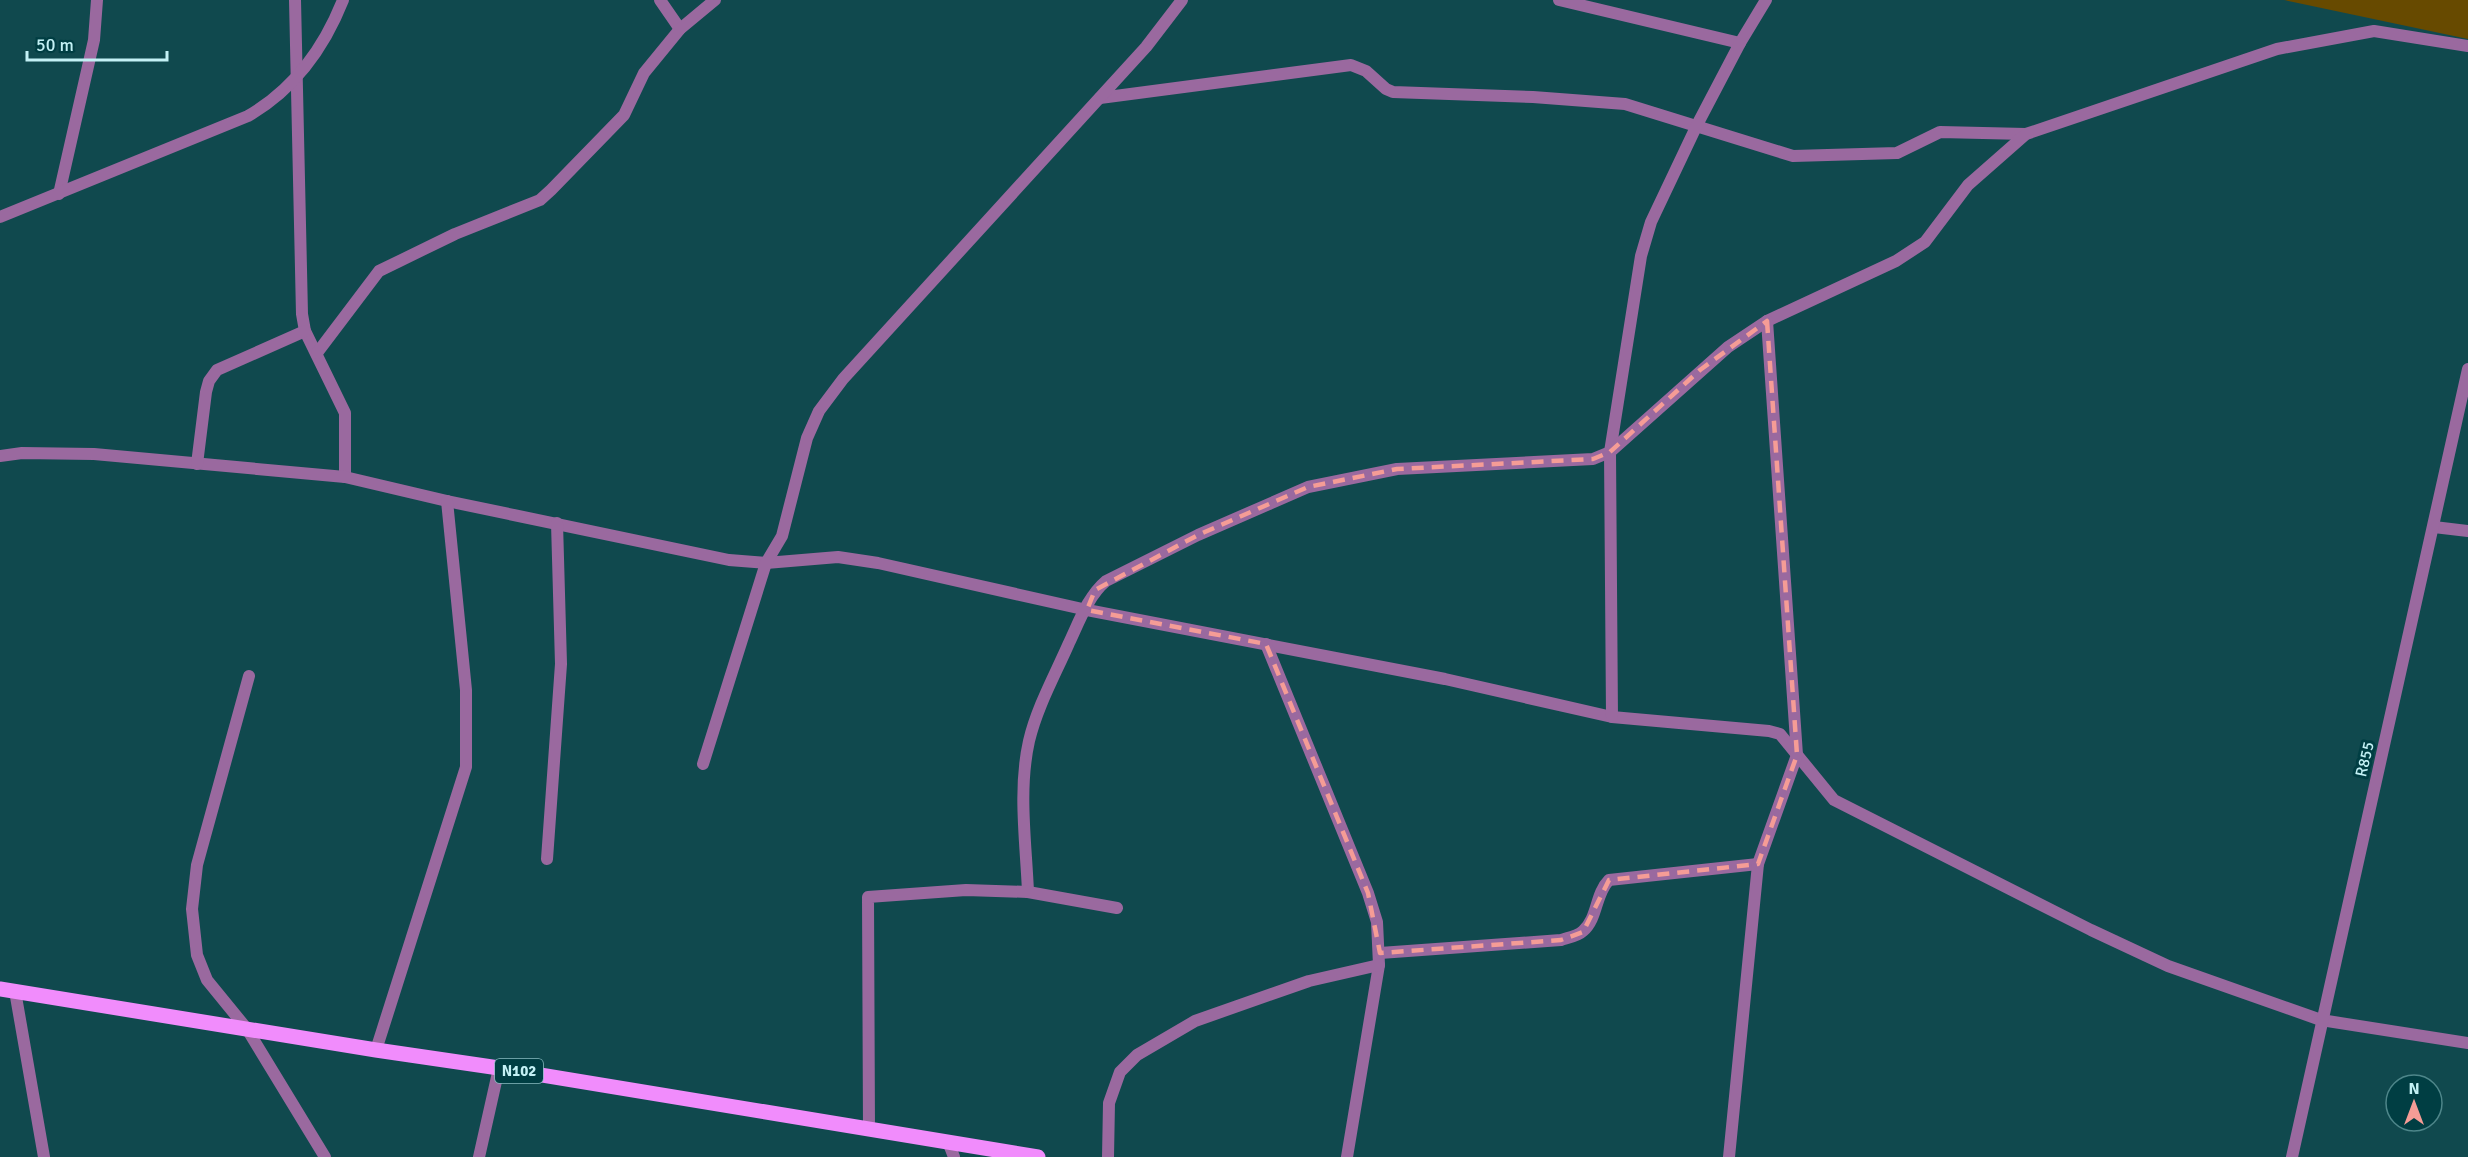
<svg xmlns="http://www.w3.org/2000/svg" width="2468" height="1157" font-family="Signika,sans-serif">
	<rect width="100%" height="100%" fill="#10494e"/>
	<polygon fill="#674a00" points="2284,0 2468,0 2468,39"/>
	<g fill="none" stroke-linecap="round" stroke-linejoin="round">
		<g stroke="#9a699f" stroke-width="12">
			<polyline points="295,0 302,314 305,331 345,413 345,477"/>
			<polyline points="660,0 680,29"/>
			<polyline points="1559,0 1740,43"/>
			<polyline points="1100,98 1351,65 1366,71 1386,89 1393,92 1533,97 1625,104 1793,156 1897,153 1940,132 2026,134"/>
			<polyline points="59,194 94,40 97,0"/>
			<path d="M0 217 248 116C293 90 324 48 343 0"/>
			<polyline points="317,353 379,271 455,234 540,200 551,190 624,115 644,73 680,29 715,0"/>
			<polyline points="0,456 22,453 94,454 345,477 447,501 729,560 766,563 838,557 878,563 1087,610 1445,679 1612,717 1769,731 1780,734 1834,800 2091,930 2168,966 2321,1020 2468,1043"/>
			<polyline points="197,464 206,392 209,381 217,370 305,331"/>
			<polyline points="2434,527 2468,531"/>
			<polyline points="1266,644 1368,893 1377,922 1379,965 1347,1157"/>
			<polyline points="249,676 197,865 192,909 197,955 207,980 247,1029 325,1157"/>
			<polyline points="1612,717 1610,452 1641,256 1651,222 1697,125 1740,43 1766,0"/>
			<polyline points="703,764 766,563 782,536 807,438 819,411 843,379 1146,47 1182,0"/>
			<polyline points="547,859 561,664 557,523"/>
			<path d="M1028 892C1026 843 1018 790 1029 741 1037 707 1055 675 1069 643 1079 622 1088 596 1106 581L1198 535 1308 487 1397 469 1593 459 1610 452 1728 347 1767 321 1896 261 1925 242 1968 185 2026 134 2277 49 2374 31 2468 46"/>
			<path d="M1380 953 1561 940C1567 938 1578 936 1583 931 1598 918 1595 894 1609 880L1758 864"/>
			<polyline points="15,991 44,1157"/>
			<polyline points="376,1050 466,767 466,690 447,501"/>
			<polyline points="869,1130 868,897 966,890 1028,892 1117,908"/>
			<polyline points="949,1144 954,1157"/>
			<polyline points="479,1157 499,1068"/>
			<polyline points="1108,1157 1109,1103 1120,1072 1137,1055 1195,1021 1309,981 1379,965"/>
			<polyline points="1729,1157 1758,864 1797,755 1767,321"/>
		</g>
		<polyline stroke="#9a699f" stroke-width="12" points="2292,1157 2468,369"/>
		<polyline stroke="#f18cfc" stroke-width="15" points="0,989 376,1050 499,1068 1038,1157"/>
	</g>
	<path fill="none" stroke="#f59c96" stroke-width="4.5" stroke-dasharray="12 8" stroke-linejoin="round" d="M1767 321 1797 755 1758 864 1609 880 1583 932 1561 940 1380 953 1368 893 1266 644 1087 610 1095 590 1198 535 1308 487 1397 469 1593 459 1610 452 1700 370Z"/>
	<g text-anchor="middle" stroke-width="6" stroke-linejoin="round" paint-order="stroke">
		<rect fill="#003e43" stroke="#88bbc0" stroke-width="1.5" x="495" y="1059" width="48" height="24" rx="4.5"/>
		<g font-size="15" font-weight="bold" fill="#c3f1f5">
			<text x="519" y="1076">N102</text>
		</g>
		<g font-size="16" fill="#c3f1f5" stroke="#003e43">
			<text transform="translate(2364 759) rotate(-77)" y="6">R855</text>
		</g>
	</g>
	<g transform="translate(2414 1103)"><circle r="28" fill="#003e43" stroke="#4e868a" stroke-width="1.5"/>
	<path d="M0-4.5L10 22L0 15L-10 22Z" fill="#f59c96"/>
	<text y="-9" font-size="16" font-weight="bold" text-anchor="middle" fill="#c3f1f5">N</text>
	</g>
	<path d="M27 51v9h140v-9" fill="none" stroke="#c3f1f5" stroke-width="3"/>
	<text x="36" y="51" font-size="18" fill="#c3f1f5" stroke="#003e43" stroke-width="4.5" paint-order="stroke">50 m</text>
</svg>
